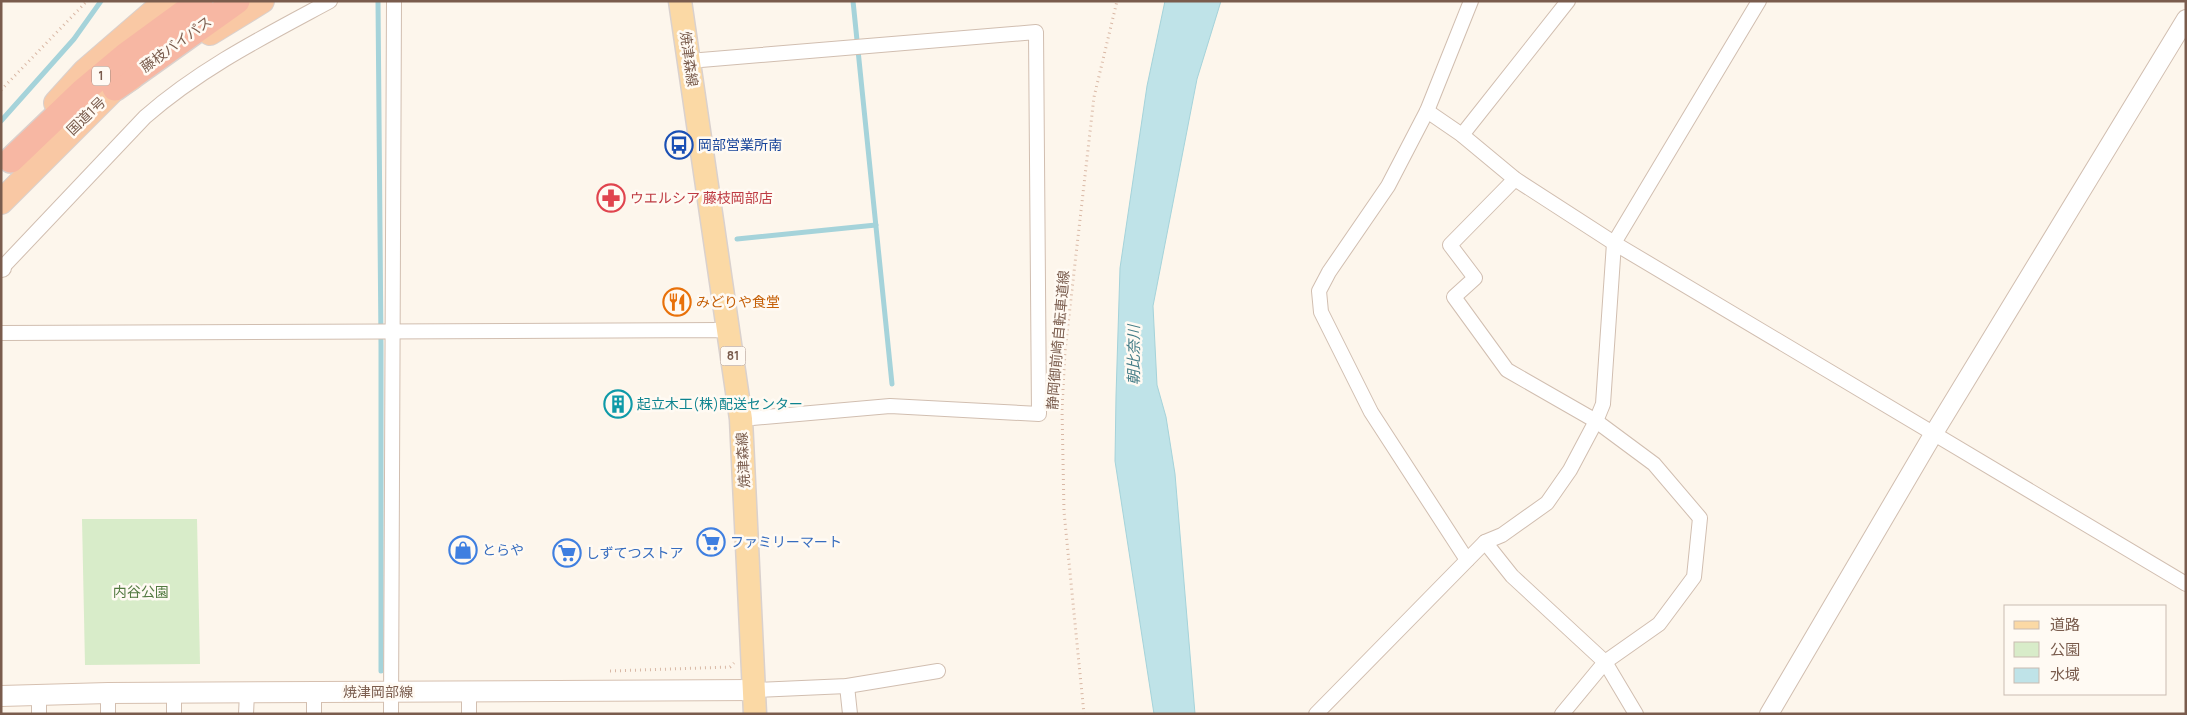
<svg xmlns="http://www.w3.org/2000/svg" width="2187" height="715" font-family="Manrope,'Noto Sans JP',sans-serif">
	<rect width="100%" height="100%" fill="#fdf6ec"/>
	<polygon fill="#d8ecc9" points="82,519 197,519 200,664 85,665"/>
	<polygon fill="#bfe3e8" stroke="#a5d3da" points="1165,1 1221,1 1197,79 1153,306 1157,385 1166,417 1175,474 1195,714 1154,714 1115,461 1116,396 1120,268 1147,86"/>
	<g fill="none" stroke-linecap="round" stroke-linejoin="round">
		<g stroke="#a5d3da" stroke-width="5">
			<polyline points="378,1 381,345 381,671"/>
			<polyline points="853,1 892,384"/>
			<polyline points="1,121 74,39 101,1"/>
			<polyline points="737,239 876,225"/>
		</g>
		<g stroke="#d1beb0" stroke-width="16">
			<g id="minor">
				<polyline points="689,61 1036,32 1039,414 890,406 741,419"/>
				<polyline points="1427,111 1462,135 1515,179 1614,243 2186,584"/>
				<polyline points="1462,135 1568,1"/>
				<polyline points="1515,179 1450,245 1475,278 1454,297 1507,370 1596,421 1654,464 1700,518 1694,577 1659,624 1605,662 1562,714"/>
				<path d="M1 269 145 117C201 68 265 36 330 1"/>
				<polyline points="1,333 722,330 730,335"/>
				<polyline points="1485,542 1512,576 1605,662 1636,714"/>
				<polyline points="1467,560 1371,412 1321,312 1319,291 1329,272 1388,186 1427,111 1471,1"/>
				<polyline points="847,686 850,714"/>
				<polyline points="754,690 847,686 938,671"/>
				<polyline points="314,692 314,714"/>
				<polyline points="108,693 108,714"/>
				<polyline points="174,694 174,714"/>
				<polyline points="39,695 39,714"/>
				<polyline points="246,714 247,693"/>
				<polyline points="391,714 394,1"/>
				<polyline points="469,714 469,691"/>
				<polyline points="1316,714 1485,542 1502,535 1547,503 1570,470 1596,421 1603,404 1614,243 1759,1"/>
			</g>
		</g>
		<g stroke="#d1beb0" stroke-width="20">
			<g id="tertiary">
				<polyline points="1,267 2,268"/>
				<polyline points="1769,714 1934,433 2186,19"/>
			</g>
		</g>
		<g stroke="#d6c0b0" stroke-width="22">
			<polyline id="secondary" points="1,696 108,693 754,690"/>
		</g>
		<g stroke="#dad1cd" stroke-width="25">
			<polyline id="primary" points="680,1 741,419 755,714"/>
		</g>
		<g stroke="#dad1cd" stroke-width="26">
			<g id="trunk">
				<polyline points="210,33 262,1"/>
				<polyline points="56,103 85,71 166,1"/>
				<polyline points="1,202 115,88 131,78"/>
			</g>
		</g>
		<g stroke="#dad1cd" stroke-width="28">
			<g id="motorway">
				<polyline points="115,88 237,1"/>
				<polyline points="11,160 83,91 126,55 200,1"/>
			</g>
		</g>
		<g stroke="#d9b8a5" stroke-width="3" stroke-dasharray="1 4" stroke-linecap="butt">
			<polyline points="1,90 87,1"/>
			<polyline points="610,671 730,667 734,663"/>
			<polyline points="1084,714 1064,512 1062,409 1065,351 1094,97 1117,1"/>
		</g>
		<use href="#minor" stroke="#fff" stroke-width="14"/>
		<use href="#tertiary" stroke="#fff" stroke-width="18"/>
		<use href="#secondary" stroke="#fff" stroke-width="20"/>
		<use href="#primary" stroke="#fbd9a5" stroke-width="22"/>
		<use href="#trunk" stroke="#f9c8a4" stroke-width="24"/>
		<use href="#motorway" stroke="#f7b7a3" stroke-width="25"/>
	</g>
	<defs>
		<g id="bus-ring" transform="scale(1.4375)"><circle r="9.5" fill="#fffaf3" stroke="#1a4fb4" stroke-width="1.5"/><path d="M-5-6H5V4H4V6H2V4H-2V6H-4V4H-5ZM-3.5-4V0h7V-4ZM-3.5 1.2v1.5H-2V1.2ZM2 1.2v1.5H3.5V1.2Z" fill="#1a4fb4"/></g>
		<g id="pharmacy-ring" transform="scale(1.4375)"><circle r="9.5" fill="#fffaf3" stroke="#e0444e" stroke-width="1.5"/><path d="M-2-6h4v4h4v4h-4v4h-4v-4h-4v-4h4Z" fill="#e0444e"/></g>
		<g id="restaurant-ring" transform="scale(1.4375)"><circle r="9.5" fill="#fffaf3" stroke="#e8710a" stroke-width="1.5"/><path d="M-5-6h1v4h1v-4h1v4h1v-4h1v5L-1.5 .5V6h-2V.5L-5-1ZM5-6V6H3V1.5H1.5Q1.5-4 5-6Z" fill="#e8710a"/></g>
		<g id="building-ring" transform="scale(1.4375)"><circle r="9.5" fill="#fffaf3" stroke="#0f9aa8" stroke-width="1.5"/><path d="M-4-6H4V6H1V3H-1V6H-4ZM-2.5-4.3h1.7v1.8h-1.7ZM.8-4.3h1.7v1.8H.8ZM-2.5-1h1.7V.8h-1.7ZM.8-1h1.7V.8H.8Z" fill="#0f9aa8"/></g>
		<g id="supermarket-ring" transform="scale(1.4375)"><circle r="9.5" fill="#fffaf3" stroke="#3f7fe0" stroke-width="1.5"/><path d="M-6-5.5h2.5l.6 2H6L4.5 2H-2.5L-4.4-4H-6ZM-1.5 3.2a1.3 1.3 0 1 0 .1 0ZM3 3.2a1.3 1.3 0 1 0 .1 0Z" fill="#3f7fe0"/></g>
		<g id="shop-ring" transform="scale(1.4375)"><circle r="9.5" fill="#fffaf3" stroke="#3f7fe0" stroke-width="1.5"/><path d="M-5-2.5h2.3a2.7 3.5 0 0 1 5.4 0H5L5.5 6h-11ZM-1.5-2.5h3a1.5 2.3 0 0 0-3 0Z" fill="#3f7fe0"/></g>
	</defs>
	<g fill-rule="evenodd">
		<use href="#bus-ring" x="679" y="145"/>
		<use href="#pharmacy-ring" x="611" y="198"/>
		<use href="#restaurant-ring" x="677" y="302"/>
		<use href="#building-ring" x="618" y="404"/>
		<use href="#supermarket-ring" x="711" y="542"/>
		<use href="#shop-ring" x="463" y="550"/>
		<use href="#supermarket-ring" x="567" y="553"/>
	</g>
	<g text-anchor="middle" stroke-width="5" stroke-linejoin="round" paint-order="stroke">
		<g fill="#fffaf3" stroke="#a28b7f" stroke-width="1">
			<rect x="92" y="66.5" width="18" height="19" rx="4"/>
			<rect x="720.5" y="346.5" width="25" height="19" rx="4"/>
		</g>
		<g font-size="12" font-weight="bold" fill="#7a5c4d">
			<text x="101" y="80">1</text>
			<text x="733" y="360">81</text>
		</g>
		<g font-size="14" fill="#7a5c4d" stroke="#fffaf3">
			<text transform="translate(176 44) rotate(-36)" y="5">藤枝バイパス</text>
			<text transform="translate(689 59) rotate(82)" y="5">焼津森線</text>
			<text transform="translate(86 116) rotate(-44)" y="5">国道1号</text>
			<text transform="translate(1058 340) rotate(-85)" y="5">静岡御前崎自転車道線</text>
			<text transform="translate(743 460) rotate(-93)" y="5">焼津森線</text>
			<text x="378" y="697">焼津岡部線</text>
		</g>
		<g font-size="14" fill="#164399" stroke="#fffaf3" text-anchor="start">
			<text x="698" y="150">岡部営業所南</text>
		</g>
		<g font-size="14" fill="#be3a42" stroke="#fffaf3" text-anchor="start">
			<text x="630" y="203">ウエルシア 藤枝岡部店</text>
		</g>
		<g font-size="14" fill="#c56008" stroke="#fffaf3" text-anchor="start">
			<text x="696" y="307">みどりや食堂</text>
		</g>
		<g font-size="14" fill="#0d838f" stroke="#fffaf3" text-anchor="start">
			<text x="637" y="409">起立木工(株)配送センター</text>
		</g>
		<g font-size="14" fill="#366cbe" stroke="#fffaf3" text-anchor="start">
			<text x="730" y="547">ファミリーマート</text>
			<text x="482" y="555">とらや</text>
			<text x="586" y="558">しずてつストア</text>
		</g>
		<g font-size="14" fill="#537a41" stroke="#fffaf3">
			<text x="141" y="597">内谷公園</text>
		</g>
		<g font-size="15" font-style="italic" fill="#437c86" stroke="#fffaf3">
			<text transform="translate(1134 355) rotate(-90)" y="5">朝比奈川</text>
		</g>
	</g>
	<rect width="2187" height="715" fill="none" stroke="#7a5c4d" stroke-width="5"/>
	<rect x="2004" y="605" width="162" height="90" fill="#fffaf3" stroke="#cabbb1"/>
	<rect x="2014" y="621" width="25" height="8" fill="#fbd9a5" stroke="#cabbb1"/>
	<text x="2050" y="630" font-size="15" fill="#7a5c4d">道路</text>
	<rect x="2014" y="642" width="25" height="15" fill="#d8ecc9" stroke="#cabbb1"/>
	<text x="2050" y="655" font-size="15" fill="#7a5c4d">公園</text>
	<rect x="2014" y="668" width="25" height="15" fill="#bfe3e8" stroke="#cabbb1"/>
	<text x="2050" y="680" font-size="15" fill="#7a5c4d">水域</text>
</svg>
